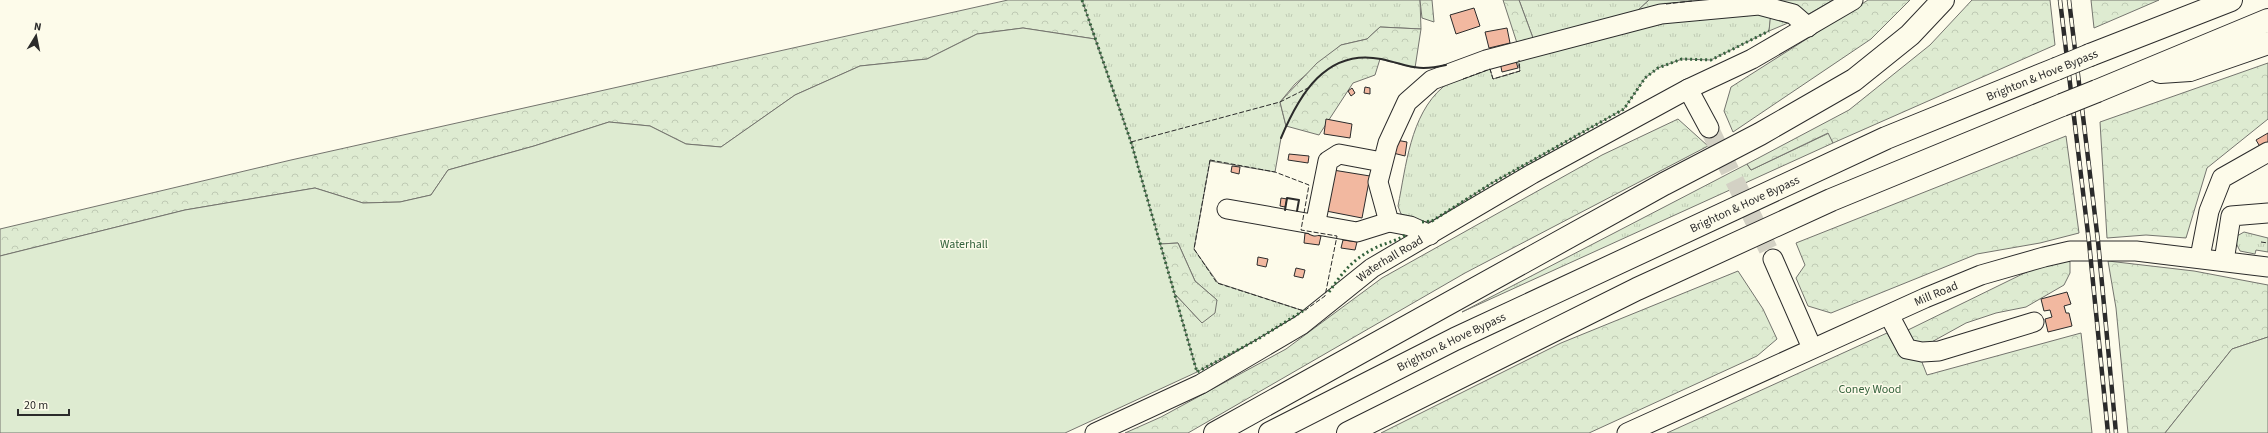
<svg xmlns="http://www.w3.org/2000/svg" width="2268" height="433" font-family="'Source Sans 3',sans-serif">
	<defs>
		<pattern id="grass-tufts" width="24" height="20" patternUnits="userSpaceOnUse"><rect width="24" height="20" fill="#deebd1"/><path d="M3 7l-1-3M5 7V3M7 7l1-3M15 17l-1-3M17 17v-4M19 17l1-3" fill="none" stroke="#bfcab4"/></pattern>
		<pattern id="forest-crowns" width="20" height="18" patternUnits="userSpaceOnUse"><rect width="20" height="18" fill="#deebd1"/><path d="M2 6a3 3 0 1 1 6 0M12 15a3 3 0 1 1 6 0" fill="none" stroke="#bfcab4"/></pattern>
	</defs>
	<rect width="100%" height="100%" fill="#fdfbea"/>
	<g fill="url(#grass-tufts)" stroke="#74746e">
		<polygon points="1082,0 1420,0 1421,29 1380,27 1367,39 1341,45 1295,84 1280,102 1286,126 1281,138 1275,172 1210,161 1194,249 1218,283 1304,311 1258,339 1197,372 1174,293 1202,323 1217,300 1195,281 1178,243 1160,244 1131,142"/>
		<polygon points="1519,0 1649,0 1636,12 1533,38"/>
		<path d="M1763 13 1771 15 1769 31 1711 60 1682 59 1658 68 1645 78 1624 109 1492 183 1432 221 1423 222 1401 214 1398 206C1406 167 1410 115 1443 87 1454 77 1476 74 1490 69L1493 79 1520 71 1517 60 1657 23Z"/>
		<polygon points="1829,133 1833,143 1462,312 1747,164 1751,170"/>
		<polygon points="2244,232 2268,238 2268,252 2256,250 2255,254 2240,251 2235,241 2237,236"/>
	</g>
	<g fill="url(#forest-crowns)" stroke="#74746e">
		<polygon points="1008,0 1082,0 1095,39 1023,28 977,34 927,59 860,66 795,95 721,147 686,144 650,126 609,122 534,146 448,170 431,195 400,202 363,203 315,188 185,210 0,256 0,229 291,160"/>
		<polygon points="1420,0 1432,0 1434,22 1422,18"/>
		<polygon points="1503,0 1519,0 1533,38 1517,43"/>
		<polygon points="1649,0 1710,0 1673,3 1636,12"/>
		<polygon points="1732,0 1833,0 1807,15 1769,31 1772,1"/>
		<polygon points="1868,0 1910,0 1871,39 1733,132 1724,111 1731,87"/>
		<polygon points="1972,0 2050,0 2055,45 1833,143 1828,133 1751,170 1747,164 1849,110 1930,45"/>
		<polygon points="2091,0 2159,0 2094,28"/>
		<polygon points="1380,27 1421,29 1415,68 1380,59 1375,75 1353,83 1319,135 1286,126 1280,102 1317,63 1341,45 1367,39"/>
		<polygon points="2268,63 2268,119 2207,168 2186,238 2146,235 2107,238 2100,122"/>
		<polygon points="1678,119 1708,146 1465,273 1188,433 1125,433 1161,417 1286,349 1382,278 1602,155"/>
		<polygon points="2066,136 2079,233 2040,243 1977,254 1831,313 1808,306 1796,278 1805,265 1796,243"/>
		<polygon points="1178,243 1195,281 1217,300 1215,313 1202,323 1174,293 1160,244"/>
		<polygon points="2064,258 2070,262 2070,273 2064,285 2026,307 1996,313 1966,323 1928,344 1916,344 1909,339 1908,330 2045,263"/>
		<polygon points="2108,261 2194,271 2268,285 2268,337 2232,349 2165,433 2128,433 2116,308"/>
		<polygon points="1738,271 1763,309 1777,339 1757,356 1589,433 1381,433 1561,343"/>
		<polygon points="1887,333 1900,356 1920,357 1927,375 2081,333 2092,433 1667,433"/>
	</g>
	<g fill="#deebd1" stroke="#74746e">
		<polygon points="1023,28 1095,39 1131,142 1197,372 1065,433 0,433 0,256 185,210 315,188 363,203 400,202 431,195 448,170 534,146 609,122 650,126 686,144 721,147 795,95 860,66 927,59 977,34"/>
		<polygon points="2268,337 2268,433 2165,433 2232,349"/>
	</g>
	<g fill="#f2b8a0" stroke="#2b2b2b">
		<polygon points="1474,8 1480,26 1456,34 1450,15"/>
		<polygon points="1507,28 1510,43 1489,48 1485,32"/>
		<polygon points="1515,58 1518,68 1502,72 1500,62"/>
		<polygon points="1365,87 1370,88 1370,94 1364,93"/>
		<polygon points="1352,88 1355,93 1351,96 1348,91"/>
		<polygon points="1326,119 1352,124 1350,138 1324,134"/>
		<polygon points="2268,133 2268,160 2256,140"/>
		<polygon points="1396,140 1407,142 1405,156 1393,153"/>
		<polygon points="1289,154 1309,156 1308,163 1288,160"/>
		<polygon points="1232,166 1240,167 1239,174 1231,172"/>
		<polygon points="1333,170 1370,176 1362,218 1326,211"/>
		<polygon points="1281,198 1287,199 1285,207 1280,206"/>
		<polygon points="1305,233 1321,236 1319,245 1304,243"/>
		<polygon points="1343,240 1357,242 1355,250 1341,248"/>
		<polygon points="1258,257 1268,259 1266,267 1257,265"/>
		<polygon points="1296,268 1305,270 1303,278 1294,276"/>
		<polygon points="2067,292 2071,304 2064,306 2066,313 2069,313 2072,326 2048,332 2045,319 2052,317 2050,310 2044,311 2041,299"/>
	</g>
	<g fill="none" stroke-linecap="round" stroke-linejoin="round">
		<polyline stroke="#d3d1c4" stroke-width="19" stroke-dasharray="19 10" stroke-linecap="butt" points="1709,128 1773,259"/>
		<g stroke="#2b2b2b" stroke-width="21">
			<g id="minor">
				<polyline points="1688,89 1709,128"/>
				<polyline points="1227,209 1357,232 1389,222"/>
				<polyline points="1315,226 1328,161 1339,154 1382,162"/>
				<polyline points="1430,235 1410,226 1389,222 1378,182 1388,143 1407,102 1432,80 1486,60 1661,14 1759,5 1793,14 1808,27"/>
				<polyline points="2200,257 2209,211 2222,178 2268,152"/>
				<polyline points="1773,259 1812,348"/>
				<polyline points="2224,261 2231,216 2268,213"/>
				<polyline points="1889,315 1907,349 1922,352 1939,351 2034,322"/>
				<path id="s1" d="M1095 433 1201 384 1301 325 1372 268 1532 174 1688 89 1752 59 1853 0"/>
				<path id="s2" d="M1627 433 1925 298 1981 275 2044 257 2070 251H2136L2268 267"/>
			</g>
		</g>
		<g stroke="#2b2b2b" stroke-width="24">
			<g id="highway">
				<polyline points="2090,55 2231,0"/>
				<polyline points="2160,72 2190,70 2268,43"/>
				<polyline points="2097,91 2268,20"/>
				<polyline points="1215,433 1664,184 1760,134 1854,80 1910,35 1943,0"/>
				<path id="s3" d="M1270 433 1455 339 1886 138 2056 69"/>
				<polyline points="1348,433 1637,289 1831,200 2062,105"/>
			</g>
		</g>
		<use href="#minor" stroke="#fdfbea" stroke-width="19"/>
		<use href="#highway" stroke="#fdfbea" stroke-width="22"/>
		<g stroke="#2b2b2b" stroke-width="4.5">
			<g id="rail">
				<polyline points="2060,0 2089,242 2108,433"/>
				<polyline points="2069,0 2098,241 2116,433"/>
			</g>
		</g>
		<use href="#rail" stroke="#fdfbea" stroke-width="3" stroke-dasharray="9" stroke-linecap="butt"/>
		<g stroke="#2b2b2b" stroke-width="24" stroke-linecap="butt">
			<g id="highway-bridge">
				<polyline points="2056,69 2090,55"/>
				<polyline points="2062,105 2097,91"/>
			</g>
		</g>
		<use href="#highway-bridge" stroke="#fdfbea" stroke-width="22"/>
		<g stroke="#34623c" stroke-width="3" stroke-dasharray="2 3" stroke-linecap="butt">
			<polyline points="1082,0 1131,142 1197,372 1258,339 1306,309"/>
			<polyline points="1422,222 1432,221 1492,183 1624,109 1645,78 1658,68 1682,59 1711,60 1769,31"/>
			<path d="M1329 292C1343 272 1351 261 1373 249 1384 243 1395 242 1407 234"/>
		</g>
		<g stroke="#2b2b2b" stroke-width="1" stroke-dasharray="5 2" stroke-linecap="butt">
			<polyline points="1666,4 1692,1"/>
			<polyline points="1463,79 1490,69 1493,79 1520,71 1519,60"/>
			<polyline points="1131,142 1280,102 1308,88"/>
			<polygon points="1210,160 1275,172 1309,185 1301,230 1337,236 1325,296 1304,311 1217,283 1194,249"/>
			<polyline points="2261,242 2268,243"/>
		</g>
		<g stroke="#2b2b2b" stroke-width="2">
			<path d="M1281 138C1299 95 1326 48 1381 59 1409 65 1415 72 1446 65"/>
			<polyline points="1285,210 1287,198 1299,200 1297,211"/>
		</g>
	</g>
	<g text-anchor="middle" stroke-width="3" stroke-linejoin="round" paint-order="stroke">
		<g font-size="12" fill="#2b2b2b" stroke="#fdfbea">
			<text transform="translate(2042 75) rotate(-22)" y="4">Brighton &amp; Hove Bypass</text>
			<text dy="4" stroke="none"><textPath href="#s3" startOffset="527">Brighton &amp; Hove Bypass</textPath></text>
			<text dy="4" stroke="none"><textPath href="#s1" startOffset="344">Waterhall Road</textPath></text>
			<text dy="4" stroke="none"><textPath href="#s2" startOffset="339">Mill Road</textPath></text>
			<text dy="4" stroke="none"><textPath href="#s3" startOffset="203">Brighton &amp; Hove Bypass</textPath></text>
		</g>
		<g font-size="12" fill="#34623c" stroke="#fdfbea">
			<text x="964" y="248">Waterhall</text>
			<text x="1870" y="393">Coney Wood</text>
		</g>
	</g>
	<g transform="translate(36 36) rotate(10)" stroke="#fdfbea" stroke-width="3" paint-order="stroke">
	<path d="M0-3L7 15L0 10L-7 15Z" fill="#2b2b2b"/>
	<text y="-6" font-size="11" font-weight="bold" text-anchor="middle" fill="#2b2b2b">N</text>
	</g>
	<path d="M18 409v6h51v-6" fill="none" stroke="#2b2b2b" stroke-width="2"/>
	<text x="24" y="409" font-size="12" fill="#2b2b2b" stroke="#fdfbea" stroke-width="3" paint-order="stroke">20 m</text>
</svg>
